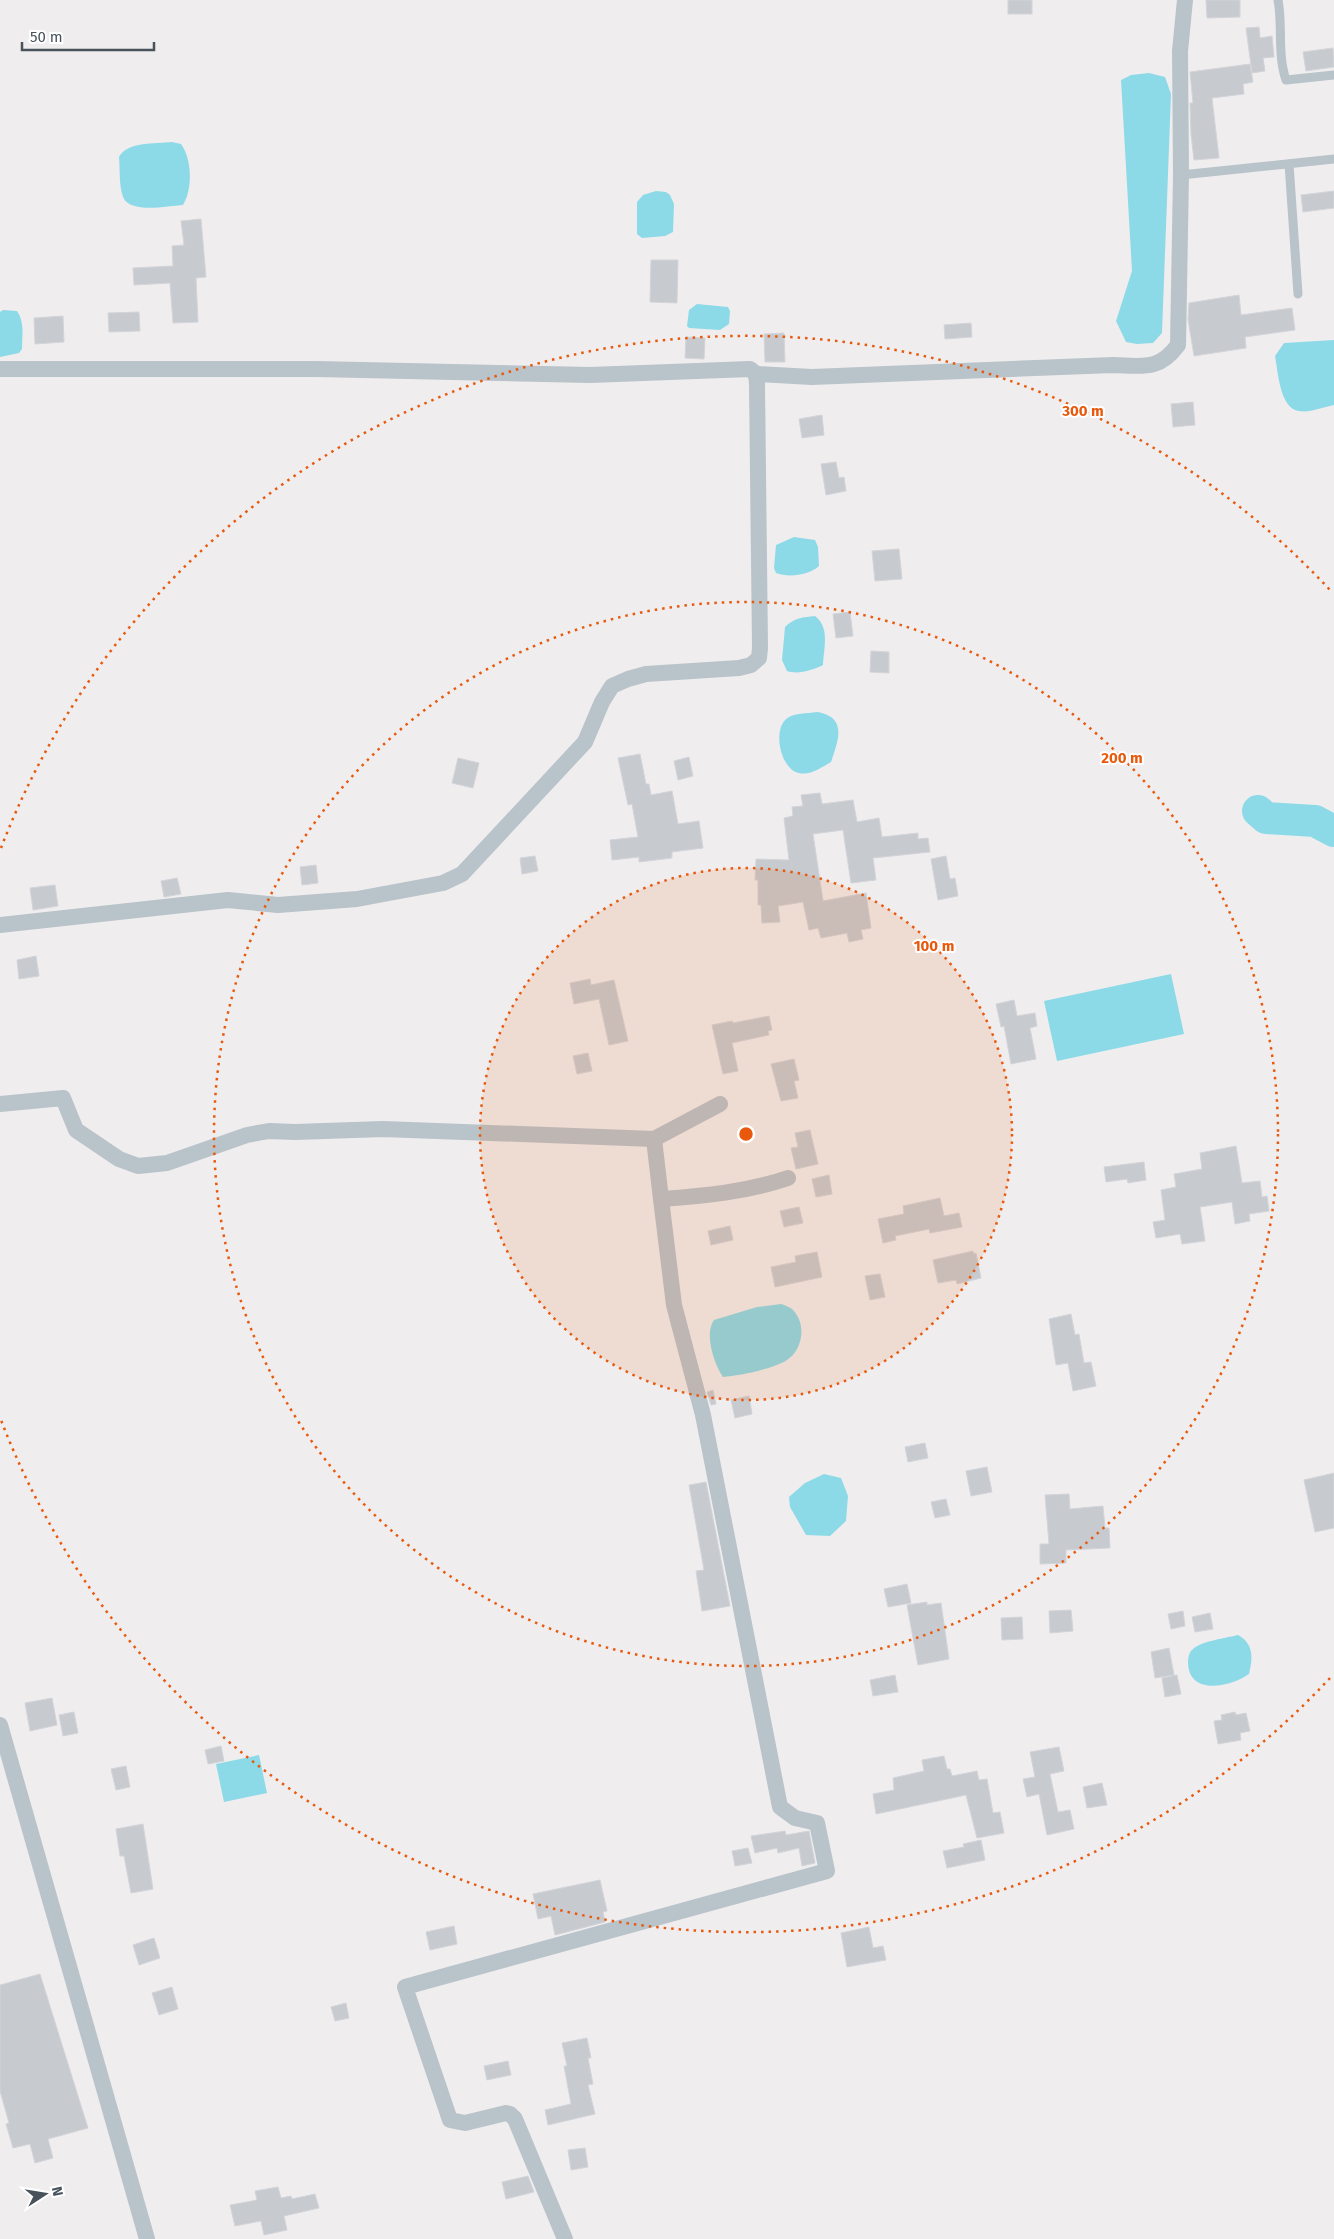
<svg xmlns="http://www.w3.org/2000/svg" width="1334" height="2239" font-family="'Fira Sans',sans-serif">
	<rect width="100%" height="100%" fill="#f0edee"/>
	<g fill="#8cdae8">
		<polygon points="1149,73 1165,77 1171,94 1162,333 1153,343 1137,344 1126,342 1116,321 1132,271 1121,80 1131,75"/>
		<path d="M172 142 181 144C192 159 193 189 183 205 167 206 130 214 123 197 119 186 120 169 119 157 128 141 155 144 172 142Z"/>
		<polygon points="656,191 666,192 670,195 674,204 673,232 665,236 642,238 637,234 637,202 643,195"/>
		<polygon points="697,304 728,307 730,311 729,324 720,330 689,328 687,326 689,310"/>
		<path d="M3 310 17 311C25 322 22 337 22 349L19 353 0 357V312Z"/>
		<path d="M1334 340V405C1324 407 1309 413 1299 411 1280 409 1278 372 1275 356L1284 343Z"/>
		<path d="M794 537 815 540 818 547 819 566C809 575 789 578 776 573L774 568 776 545Z"/>
		<path d="M815 616C830 627 824 648 823 665 813 670 798 675 787 671L782 660 785 627C794 618 803 617 815 616Z"/>
		<path d="M818 712C848 718 838 741 831 762 822 767 810 776 799 773 780 770 770 724 791 716 799 713 810 713 818 712Z"/>
		<polygon points="1171,974 1184,1034 1057,1061 1044,1001"/>
		<path d="M781 1304C785 1305 789 1307 792 1309 807 1323 803 1350 787 1360 773 1369 739 1376 723 1377 714 1364 704 1334 714 1320L757 1307Z"/>
		<polygon points="824,1474 841,1478 848,1496 846,1521 830,1536 806,1535 790,1507 789,1497 805,1483"/>
		<path d="M1238 1635C1254 1644 1253 1658 1249 1674 1231 1687 1189 1696 1188 1663 1188 1658 1189 1652 1193 1649 1202 1641 1226 1638 1238 1635Z"/>
		<polygon points="259,1755 267,1793 224,1802 216,1764"/>
	</g>
	<g fill="none" stroke-linecap="round" stroke-linejoin="round">
		<polyline stroke="#8cdae8" stroke-width="32" points="1258,811 1266,818 1315,821 1334,831"/>
	</g>
	<g fill="#c7cbd0" stroke="#d2d4d9">
		<rect x="1008" y="0" width="24" height="14"/>
		<polygon points="1206,0 1240,0 1240,17 1207,18"/>
		<polygon points="1259,27 1260,38 1272,36 1274,57 1263,58 1265,71 1252,73 1246,28"/>
		<polygon points="1333,48 1334,67 1306,71 1303,52"/>
		<polygon points="1250,64 1253,82 1243,84 1244,94 1212,98 1219,158 1194,160 1191,134 1190,103 1193,103 1190,72"/>
		<polygon points="1334,191 1334,208 1303,212 1301,195"/>
		<polygon points="201,219 206,277 196,278 198,322 173,323 170,283 134,285 133,268 173,266 172,246 184,245 181,221"/>
		<polygon points="651,260 678,260 677,303 650,302"/>
		<polygon points="1239,295 1241,315 1292,308 1295,330 1245,337 1246,348 1194,356 1188,319 1189,303"/>
		<polygon points="139,312 140,331 109,332 108,313"/>
		<polygon points="63,316 64,342 35,344 34,318"/>
		<polygon points="971,323 972,337 945,339 944,325"/>
		<polygon points="784,333 785,362 765,362 764,334"/>
		<polygon points="686,337 705,338 704,359 685,358"/>
		<polygon points="1193,402 1195,425 1173,427 1171,404"/>
		<polygon points="822,415 824,435 802,438 799,419"/>
		<polygon points="836,462 839,478 844,477 846,491 826,495 821,464"/>
		<polygon points="899,549 902,579 875,581 872,551"/>
		<polygon points="850,612 853,636 836,638 833,614"/>
		<polygon points="871,651 889,652 889,673 870,672"/>
		<polygon points="640,754 646,784 649,784 651,795 672,791 678,824 699,821 703,848 672,852 672,858 639,862 639,857 612,860 610,840 638,837 632,804 628,805 618,758"/>
		<polygon points="689,757 693,776 678,780 674,761"/>
		<polygon points="458,758 479,763 473,788 452,783"/>
		<polygon points="820,793 822,804 853,800 857,822 879,818 882,837 918,833 918,839 928,838 930,852 873,858 876,880 851,883 843,830 813,834 823,901 866,893 871,928 861,930 863,939 849,942 847,933 821,938 818,928 809,930 803,902 778,906 780,922 762,923 761,905 758,905 758,880 755,880 756,859 789,860 784,818 793,816 792,807 803,806 801,795"/>
		<polygon points="535,856 538,871 522,874 520,858"/>
		<polygon points="946,856 950,879 955,878 958,896 938,900 931,859"/>
		<polygon points="316,865 318,883 302,885 300,867"/>
		<polygon points="177,878 181,894 164,897 161,881"/>
		<polygon points="55,885 58,906 33,910 30,888"/>
		<polygon points="36,956 39,976 19,979 17,960"/>
		<polygon points="590,979 591,985 614,980 628,1041 609,1045 599,999 574,1004 570,983"/>
		<polygon points="1014,1000 1017,1016 1035,1013 1037,1026 1030,1028 1036,1059 1011,1064 1004,1026 1001,1027 996,1004"/>
		<polygon points="769,1016 772,1030 768,1031 769,1035 732,1043 738,1071 723,1074 712,1025 732,1021 733,1023"/>
		<polygon points="588,1053 592,1071 577,1074 573,1056"/>
		<polygon points="794,1059 799,1080 794,1081 798,1098 781,1101 771,1064"/>
		<polygon points="810,1130 818,1164 796,1169 791,1148 798,1147 795,1133"/>
		<polygon points="1236,1146 1242,1183 1260,1181 1262,1197 1267,1196 1269,1211 1249,1214 1250,1221 1235,1224 1232,1202 1200,1207 1205,1241 1182,1244 1180,1234 1156,1238 1153,1222 1165,1220 1161,1190 1176,1187 1174,1174 1202,1169 1200,1153"/>
		<polygon points="1144,1162 1146,1180 1128,1183 1127,1179 1106,1182 1104,1167"/>
		<polygon points="829,1175 832,1194 816,1197 812,1179"/>
		<polygon points="940,1198 944,1216 959,1213 962,1227 930,1233 929,1229 895,1236 896,1240 883,1243 878,1219 904,1214 903,1206"/>
		<polygon points="799,1207 803,1223 784,1227 780,1211"/>
		<polygon points="730,1226 733,1240 711,1245 708,1231"/>
		<polygon points="973,1251 974,1254 976,1253 981,1278 957,1284 956,1280 938,1283 933,1260"/>
		<polygon points="817,1252 822,1277 775,1287 771,1267 796,1262 795,1256"/>
		<polygon points="880,1274 885,1297 870,1300 865,1276"/>
		<polygon points="1071,1314 1075,1335 1079,1334 1084,1363 1091,1362 1096,1386 1073,1391 1068,1363 1056,1365 1049,1319"/>
		<polygon points="713,1390 716,1404 711,1405 707,1392"/>
		<polygon points="749,1396 752,1414 735,1418 731,1400"/>
		<polygon points="925,1443 928,1458 908,1462 905,1447"/>
		<polygon points="987,1467 992,1492 971,1496 966,1471"/>
		<polygon points="1334,1473 1334,1528 1315,1532 1304,1480"/>
		<polygon points="706,1482 730,1606 702,1611 696,1571 704,1570 689,1485"/>
		<polygon points="1069,1494 1070,1509 1103,1506 1105,1528 1109,1528 1110,1548 1066,1550 1066,1563 1040,1564 1040,1544 1049,1544 1045,1495"/>
		<polygon points="946,1499 950,1515 935,1518 931,1502"/>
		<polygon points="907,1584 911,1603 888,1607 884,1589"/>
		<polygon points="927,1602 927,1605 941,1603 949,1659 918,1665 907,1605"/>
		<polygon points="1071,1610 1073,1631 1050,1633 1049,1611"/>
		<polygon points="1183,1611 1185,1626 1171,1629 1168,1614"/>
		<polygon points="1210,1613 1213,1629 1195,1632 1192,1617"/>
		<polygon points="1022,1617 1023,1639 1002,1640 1001,1618"/>
		<polygon points="1169,1648 1174,1675 1155,1678 1151,1652"/>
		<polygon points="895,1675 898,1692 873,1696 870,1680"/>
		<polygon points="1177,1675 1181,1694 1165,1697 1162,1678"/>
		<polygon points="52,1698 57,1725 30,1731 25,1703"/>
		<polygon points="74,1712 78,1733 63,1736 59,1715"/>
		<polygon points="1235,1712 1236,1715 1246,1713 1250,1731 1240,1733 1241,1740 1218,1744 1214,1721 1222,1720 1221,1715"/>
		<polygon points="221,1746 224,1761 208,1764 205,1750"/>
		<polygon points="1059,1747 1064,1771 1050,1774 1058,1812 1070,1810 1074,1829 1047,1835 1039,1794 1027,1797 1023,1779 1035,1777 1030,1752"/>
		<polygon points="944,1756 947,1769 950,1769 952,1776 977,1771 979,1780 987,1779 993,1813 1000,1812 1004,1833 977,1838 966,1795 876,1814 873,1794 894,1790 893,1778 924,1771 922,1760"/>
		<polygon points="126,1766 130,1787 116,1790 111,1769"/>
		<polygon points="1102,1783 1107,1805 1087,1808 1083,1787"/>
		<polygon points="143,1824 153,1889 131,1893 124,1856 120,1856 116,1829"/>
		<polygon points="785,1831 786,1835 809,1831 815,1863 802,1866 799,1848 778,1853 777,1848 755,1853 751,1836"/>
		<polygon points="981,1840 985,1860 947,1868 943,1851 964,1847 963,1844"/>
		<polygon points="748,1848 752,1863 735,1866 732,1851"/>
		<polygon points="600,1880 607,1911 603,1912 605,1922 555,1935 551,1916 538,1919 533,1894"/>
		<polygon points="454,1926 457,1944 430,1950 426,1932"/>
		<polygon points="869,1927 873,1948 883,1946 886,1960 847,1967 841,1933"/>
		<polygon points="154,1938 160,1958 139,1965 133,1945"/>
		<polygon points="40,1974 88,2128 48,2139 53,2158 35,2163 30,2144 13,2148 6,2124 9,2123 0,2091 0,1985"/>
		<polygon points="172,1987 178,2009 159,2015 152,1993"/>
		<polygon points="346,2003 349,2018 335,2021 331,2007"/>
		<polygon points="587,2038 591,2058 588,2058 593,2084 588,2085 595,2114 548,2125 545,2110 571,2104 564,2066 567,2066 562,2043"/>
		<polygon points="508,2061 511,2075 487,2080 484,2066"/>
		<polygon points="585,2148 588,2167 571,2170 568,2150"/>
		<polygon points="528,2176 534,2192 506,2199 502,2182"/>
		<polygon points="278,2187 281,2198 291,2196 292,2199 315,2194 319,2208 284,2216 287,2230 264,2235 261,2221 235,2226 230,2205 257,2200 255,2191"/>
	</g>
	<g fill="none" stroke-linecap="round" stroke-linejoin="round">
		<g stroke="#b9c3ca" stroke-width="9">
			<path d="M1278 0C1283 26 1277 54 1286 80L1334 75"/>
			<polyline points="1289,164 1298,294"/>
			<polyline points="1181,175 1334,159"/>
		</g>
		<g stroke="#b9c3ca" stroke-width="16">
			<polyline points="0,369 316,369 590,375 750,369 756,374 757,384 760,648 759,658 751,665 739,668 646,674 628,679 612,686 602,702 585,742 462,874 443,883 357,899 278,905 228,900 0,925"/>
			<path d="M756 374 812 377 1113 365C1143 366 1159 371 1178 345L1181 175 1180 51 1185 0"/>
			<polyline points="0,1104 63,1098 76,1130 119,1159 138,1166 167,1163 247,1135 269,1131 295,1132 383,1129 654,1139 720,1104"/>
			<path d="M654 1139 661 1199C704 1196 747 1192 788 1178"/>
			<polyline points="0,1725 147,2239"/>
			<polyline points="565,2239 515,2119 510,2114 506,2113 465,2123 450,2120 405,1987 827,1871 817,1823 795,1818 780,1807 703,1415 674,1305 661,1199"/>
		</g>
	</g>
	<circle cx="746" cy="1134" r="266" fill="#e8590c" fill-opacity=".12"/>
	<g fill="none" stroke="#e8590c" stroke-width="2.5" stroke-dasharray="2.5 5">
		<circle cx="746" cy="1134" r="266"/>
		<circle cx="746" cy="1134" r="532"/>
		<path d="M1330 1678A798 798 0 0 1 1 1420M1 848A798 798 0 0 1 1330 590"/>
	</g>
	<circle cx="746" cy="1134" r="8" fill="#e8590c" stroke="#fff" stroke-width="2.5"/>
	<g font-size="15" text-anchor="middle" font-weight="bold" fill="#e8590c" stroke="#fff" stroke-width="4" stroke-linejoin="round" paint-order="stroke">
		<text x="1083" y="416">300 m</text>
		<text x="1122" y="763">200 m</text>
		<text x="934" y="951">100 m</text>
	</g>
	<g transform="translate(45 2194) rotate(78)" stroke="#ffffff" stroke-width="4" paint-order="stroke">
	<path d="M0-4L9 19L0 12L-9 19Z" fill="#47525a"/>
	<text y="-8" font-size="14" font-weight="bold" text-anchor="middle" fill="#47525a">N</text>
	</g>
	<path d="M22 42v8h132v-8" fill="none" stroke="#47525a" stroke-width="2.5"/>
	<text x="30" y="42" font-size="15" fill="#47525a" stroke="#ffffff" stroke-width="4" paint-order="stroke">50 m</text>
</svg>
